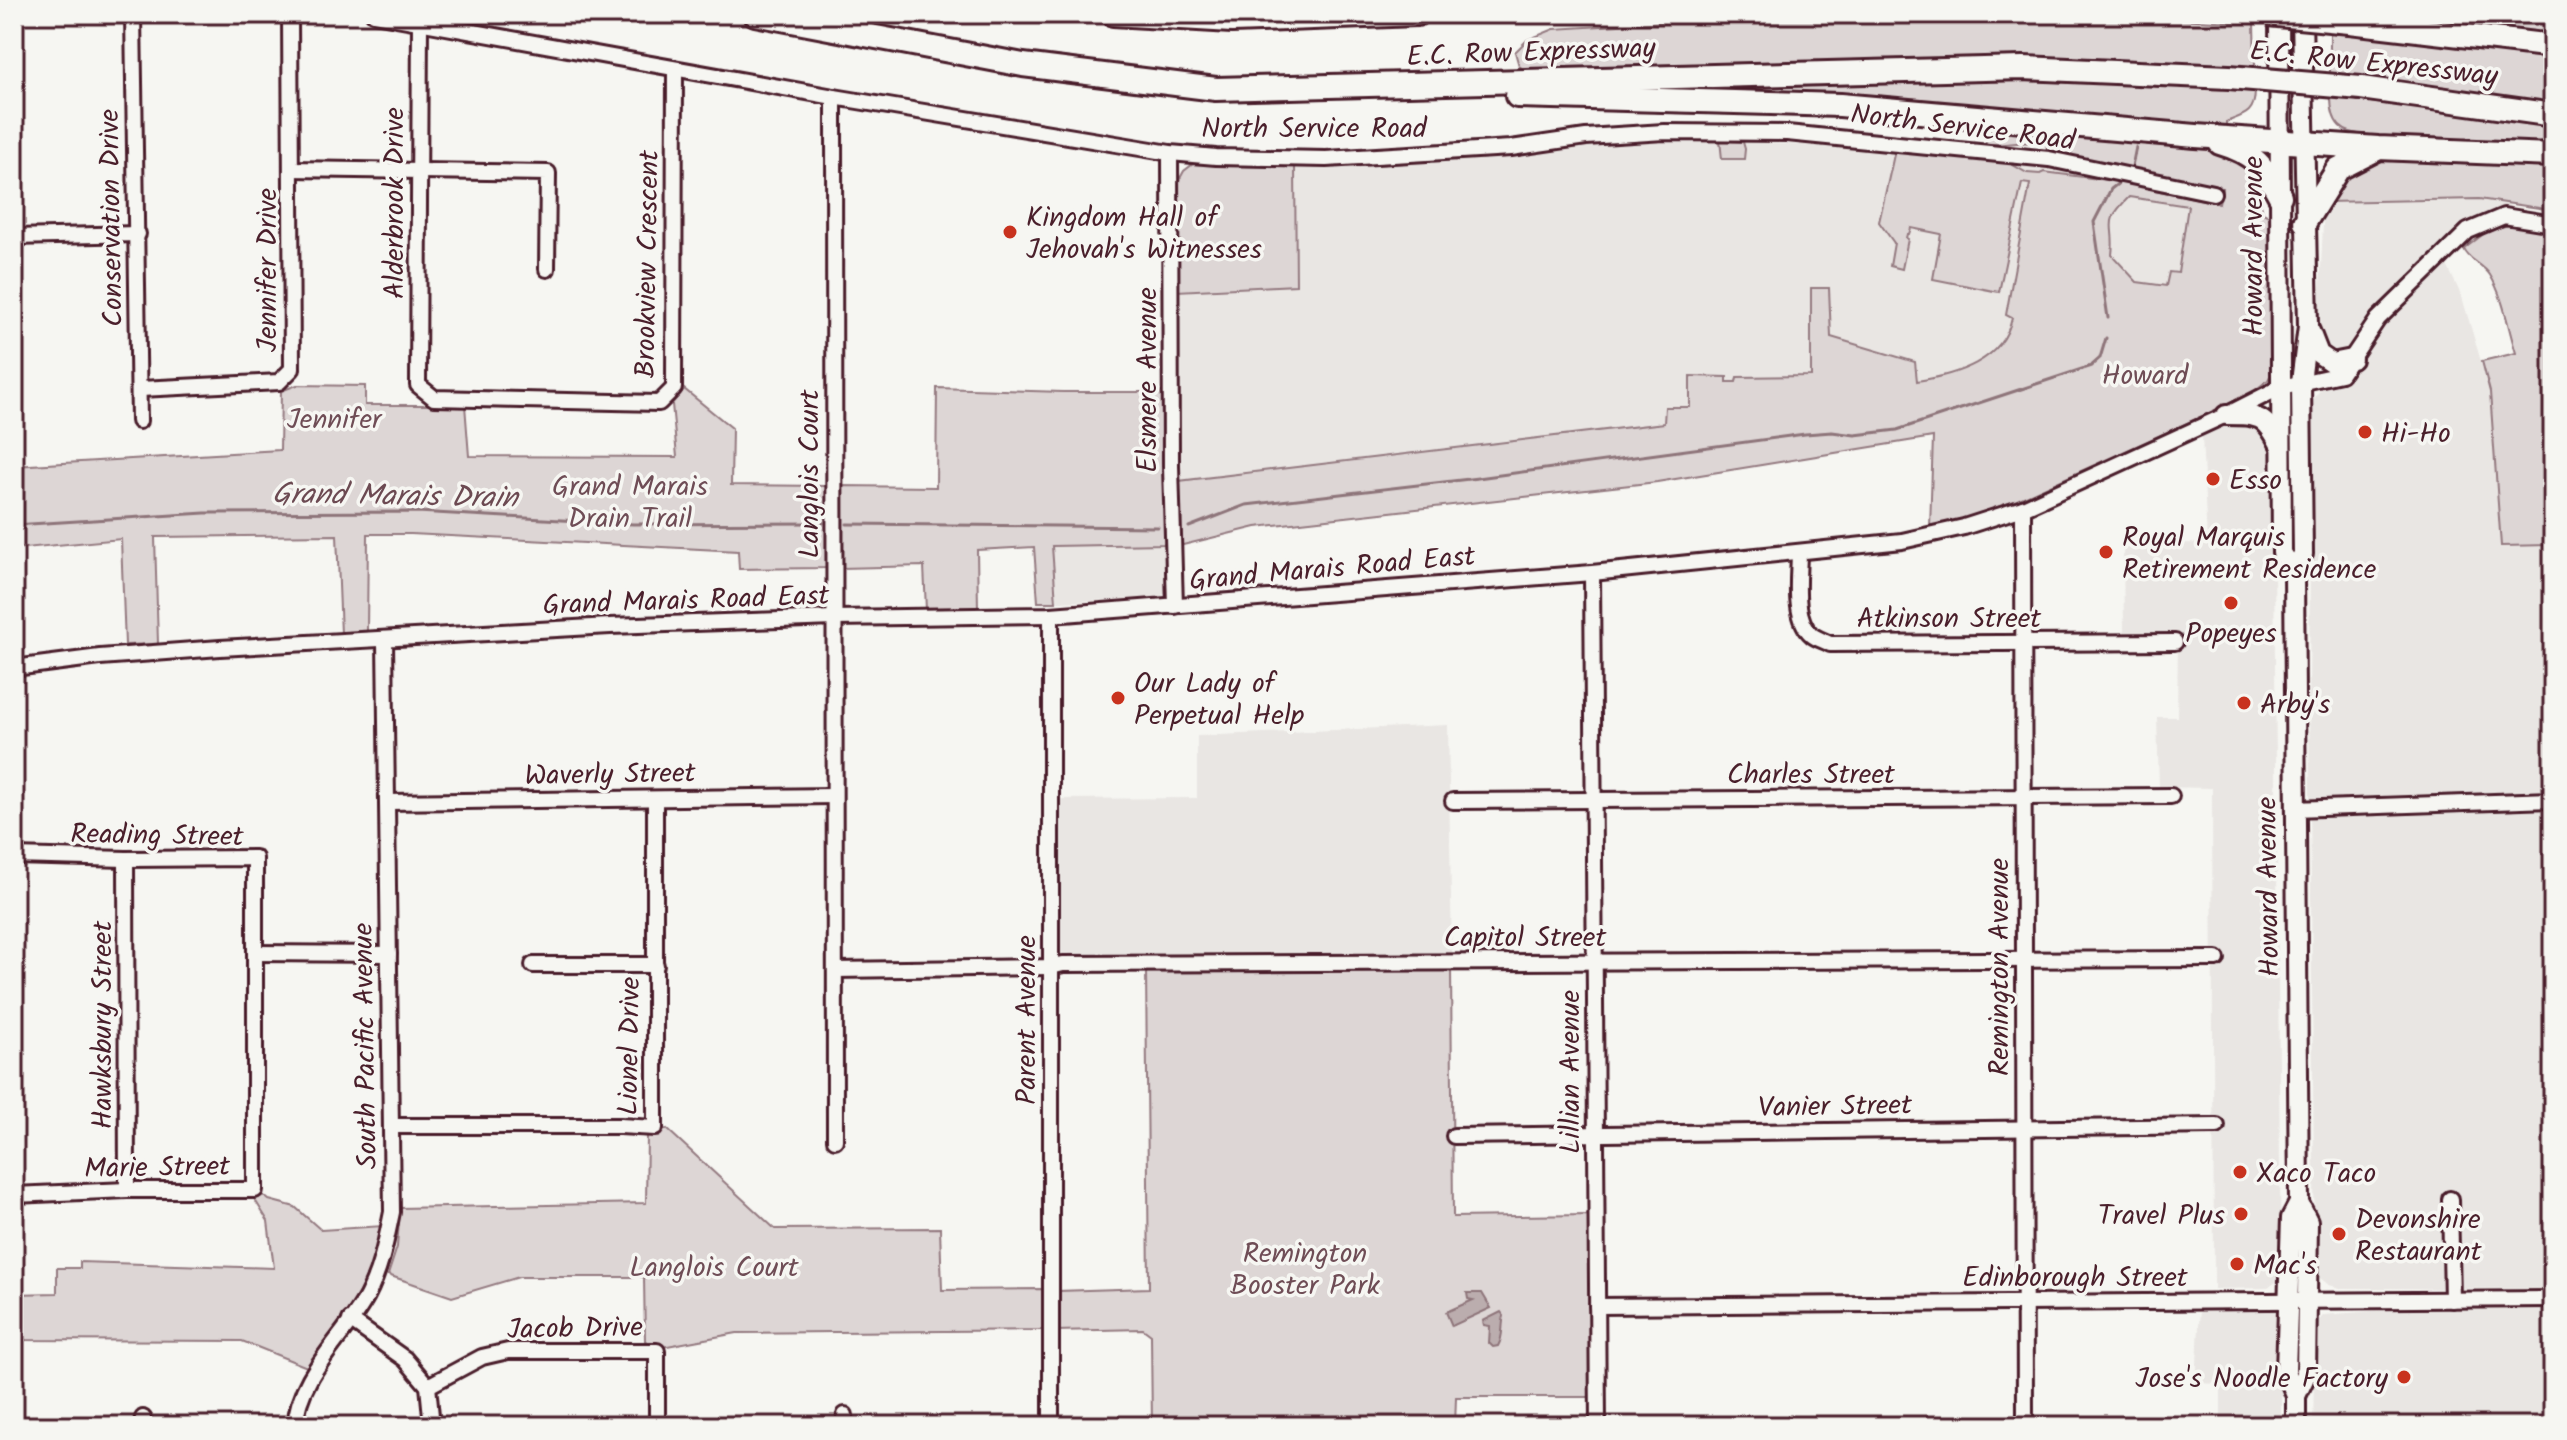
<svg xmlns="http://www.w3.org/2000/svg" width="2567" height="1440" font-family="Kalam,sans-serif">
	<rect width="100%" height="100%" fill="#f6f6f2"/>
	<filter id="ink" filterUnits="userSpaceOnUse"><feTurbulence type="fractalNoise" baseFrequency=".0125" numOctaves="2"/><feDisplacementMap in="SourceGraphic" scale="16" xChannelSelector="R" yChannelSelector="G"/><feConvolveMatrix kernelMatrix="1 2 1 2 8 2 1 2 1" color-interpolation-filters="sRGB"/></filter>
	<g filter="url(#ink)">
		<g fill="#e9e6e3">
			<polygon points="1684,138 1938,153 2014,161 2219,204 2187,319 2020,281 2010,329 1992,354 1951,376 1665,423 1179,481 1177,292 1296,284 1295,166 1488,159 1590,145"/>
			<polygon points="2479,199 2512,203 2460,229 2367,318 2348,350 2337,354 2325,348 2318,333 2324,202"/>
			<polygon points="2446,263 2462,297 2490,392 2501,546 2553,545 2553,1289 2340,1288 2329,1285 2320,1278 2315,1266 2309,706 2311,403 2320,390 2345,380 2359,366 2372,338"/>
			<polygon points="2242,419 2253,419 2272,444 2273,460 2281,1271 2276,1282 2268,1288 2214,1289 2212,788 2159,787 2157,717 2177,717 2178,637 2124,634 2123,544 2207,543 2202,436"/>
			<polygon points="1165,544 1167,589 1161,599 1056,602 1052,546"/>
			<polygon points="1448,725 1452,956 1055,959 1055,799 1197,798 1197,736"/>
			<polygon points="2553,1305 2553,1426 2313,1426 2315,1328 2318,1321 2324,1315 2433,1306"/>
			<polygon points="2200,1307 2265,1308 2274,1310 2281,1316 2281,1426 2221,1426 2221,1384 2196,1383"/>
		</g>
		<g fill="#ddd6d5" stroke="#947a80" stroke-width="2" fill-rule="evenodd">
			<polygon points="1799,14 2081,14 2254,23 2255,66 2090,61 1529,73 1519,66 1515,52 1527,40 1554,29"/>
			<polygon points="2444,14 2553,14 2553,37 2433,19"/>
			<polygon points="2330,30 2553,58 2553,104 2330,74"/>
			<path d="M2043 81 2209 86 2255 91C2255 114 2244 115 2226 122V128L1679 91 1909 82Z"/>
			<path d="M2331 97 2553 126V149L2367 141 2368 135C2341 134 2331 124 2331 97Z"/>
			<path d="M1987 129 2231 152 2252 167 2250 174 2256 181 2263 213 2271 217V374L2268 380 2249 395 2017 500 1962 520 1930 528 1933 437 1657 482 1256 527 1179 546V481L1664 423 1665 407H1690V376L1727 377V382H1736L1737 377 1811 376V288H1829L1831 337 1915 362 1917 381C1956 375 2003 361 2012 318L2006 315 2030 184 2022 183 1999 292 1933 279 1941 234 1911 228 1909 234H1907L1906 238 1908 239 1902 269 1890 266 1894 243 1879 222 1895 150 2004 160 2027 173 2040 174 2044 172 2130 183 2155 190 2219 203 2222 188 2046 153 2047 145C2026 139 2007 146 1986 144ZM2129 197 2188 206 2178 273 2169 272 2166 286 2137 282 2112 255C2116 222 2101 225 2129 197Z"/>
			<polygon points="1720,140 1743,142 1745,149 1744,159 1722,159"/>
			<polygon points="2371,160 2553,166 2553,210 2479,199 2324,202 2335,183"/>
			<polygon points="1193,164 1295,166 1296,285 1177,291 1178,182 1184,171"/>
			<path d="M2515 224 2553 231V545L2501 546 2490 392 2482 361 2516 353C2508 328 2504 298 2490 275 2483 264 2468 260 2464 249L2490 229Z"/>
			<polygon points="297,385 365,386 365,405 465,405 469,456 677,457 672,404 684,389 732,428 731,485 826,486 829,568 739,569 738,551 411,534 368,534 367,632 341,634 337,535 155,537 158,644 125,645 121,539 14,549 14,466 280,450 281,391"/>
			<polygon points="937,388 1063,392 1165,392 1165,544 1052,546 1056,602 1038,602 1034,547 977,550 978,609 926,610 924,566 841,568 840,486 936,487"/>
			<polygon points="1451,968 1453,1217 1589,1215 1595,1397 1456,1397 1455,1426 1152,1426 1151,1335 1143,1329 1055,1331 1058,1291 1149,1288 1146,970"/>
			<polygon points="667,1129 775,1229 940,1228 942,1290 1045,1289 1043,1330 737,1333 662,1347 645,1341 644,1277 519,1277 452,1297 388,1275 397,1247 400,1208 646,1203 647,1136"/>
			<path d="M263 1195 269 1200 295 1207 321 1230 383 1226C371 1287 343 1318 307 1367L242 1341 14 1340V1294L57 1293V1268H80V1262L274 1268 268 1221 255 1200Z"/>
		</g>
		<g fill="#bbadae" stroke="#8e747a" stroke-width="2">
			<polygon points="1467,1293 1482,1293 1491,1308 1452,1326 1446,1312 1473,1300 1468,1299"/>
			<path d="M1501 1312 1504 1316C1501 1327 1504 1336 1498 1346L1493 1347 1489 1343 1490 1326 1484 1325 1483 1321Z"/>
		</g>
		<g fill="none" stroke-linecap="round" stroke-linejoin="round">
			<g stroke="#8e747a" stroke-width="3">
				<polyline points="2132,167 2136,147"/>
				<polyline points="2108,318 2094,222 2111,189 2120,182"/>
				<polyline points="847,524 1158,527"/>
				<polyline points="14,525 205,513 417,512 633,524 823,523"/>
				<polyline points="1189,527 1246,505 1478,478 1805,434 1832,432 1855,435 1897,430 2091,366 2100,358 2106,338"/>
			</g>
			<g stroke="#4a1f2b" stroke-width="20">
				<g id="minor">
					<polyline points="133,14 139,421"/>
					<polyline points="374,14 834,97 1170,153 1216,157 1326,159 1511,148 1586,137 1664,132 1787,133 2049,159 2213,193"/>
					<polyline points="420,22 418,385 434,398 659,403 674,388 675,69"/>
					<polyline points="834,97 835,1140"/>
					<polyline points="1170,153 1171,466 1175,606"/>
					<polyline points="291,169 548,173 547,269"/>
					<polyline points="14,237 138,234"/>
					<polyline points="140,389 279,382 292,369 290,14"/>
					<polyline points="2023,508 2025,1426"/>
					<path d="M1799 552C1799 575 1792 618 1812 635 1817 639 1825 641 1830 644L2175 642"/>
					<polyline points="1592,573 1598,1426"/>
					<polyline points="14,668 100,657 220,648 610,626 834,618 1051,615 1592,573 1902,541 1964,527 2023,508 2226,415 2281,387 2341,374 2378,319 2468,231 2504,216 2553,224"/>
					<polyline points="1453,801 2171,796"/>
					<polyline points="387,802 834,796"/>
					<polyline points="2294,809 2553,800"/>
					<polyline points="14,856 126,859 255,858 255,1190 127,1190 14,1195"/>
					<polyline points="126,859 127,1190"/>
					<polyline points="255,953 389,954"/>
					<polyline points="533,965 656,965"/>
					<polyline points="835,970 1051,967 1063,964 2217,959"/>
					<polyline points="392,1126 620,1126 655,1128 655,799"/>
					<polyline points="1454,1136 2217,1126"/>
					<polyline points="2450,1199 2452,1300"/>
					<polyline points="1597,1306 2553,1299"/>
					<polyline points="350,1320 405,1359 428,1386 432,1426"/>
					<polyline points="428,1386 482,1357 508,1351 657,1351 657,1426"/>
					<polyline points="845,1415 845,1426"/>
					<polyline points="141,1426 143,1418"/>
					<path d="M295 1426C299 1373 343 1340 367 1296 381 1269 386 1241 392 1212L385 640"/>
					<polyline points="1051,1426 1051,615"/>
				</g>
			</g>
			<g stroke="#4a1f2b" stroke-width="24">
				<g id="major">
					<polyline points="2279,14 2282,553 2294,571"/>
					<polyline points="2310,331 2319,354 2332,363 2352,359"/>
					<path d="M2226 415C2259 415 2265 415 2280 445"/>
					<polyline points="2296,1396 2306,1375 2308,1221 2299,1203 2294,571 2303,554 2301,382 2308,326 2302,14"/>
					<polyline points="2296,1426 2296,1396 2286,1371 2291,1218 2299,1203"/>
				</g>
			</g>
			<g stroke="#4a1f2b" stroke-width="28">
				<g id="highway">
					<polyline points="755,14 1023,65 1216,89 2023,68 2229,77"/>
					<polyline points="1113,14 1232,21 1417,14"/>
					<polyline points="2350,22 2553,46"/>
					<polyline points="2361,88 2553,115"/>
					<polyline points="1517,96 1840,105 2196,136 2378,148 2553,155"/>
					<path d="M2220 143C2254 153 2264 166 2280 196"/>
					<polyline points="2305,222 2338,169 2377,149"/>
				</g>
			</g>
			<use href="#minor" stroke="#f6f6f2" stroke-width="14"/>
			<use href="#major" stroke="#f6f6f2" stroke-width="18"/>
			<use href="#highway" stroke="#f6f6f2" stroke-width="22"/>
			<g stroke="#4a1f2b" stroke-width="28" stroke-linecap="butt">
				<g id="highway-bridge">
					<polyline points="2268,14 2350,22"/>
					<polyline points="2229,77 2361,88"/>
				</g>
			</g>
			<use href="#highway-bridge" stroke="#f6f6f2" stroke-width="22"/>
		</g>
	</g>
	<g fill="#c8321e" stroke="#f6f6f2" stroke-width="3">
		<circle cx="1010" cy="232" r="8"/>
		<circle cx="2365" cy="432" r="8"/>
		<circle cx="2213" cy="479" r="8"/>
		<circle cx="2106" cy="552" r="8"/>
		<circle cx="2231" cy="603" r="8"/>
		<circle cx="1118" cy="698" r="8"/>
		<circle cx="2244" cy="703" r="8"/>
		<circle cx="2240" cy="1172" r="8"/>
		<circle cx="2241" cy="1214" r="8"/>
		<circle cx="2339" cy="1234" r="8"/>
		<circle cx="2237" cy="1264" r="8"/>
		<circle cx="2404" cy="1377" r="8"/>
	</g>
	<g text-anchor="middle" stroke-width="7" stroke-linejoin="round" paint-order="stroke">
		<g font-size="28" fill="#4a1f2b" stroke="#f6f6f2">
			<text transform="translate(1531 51) rotate(-2)" y="10">E.C. Row Expressway</text>
			<text transform="translate(2374 62) rotate(6)" y="10">E.C. Row Expressway</text>
			<text transform="translate(1963 126) rotate(7)" y="10">North Service Road</text>
			<text x="1314" y="137">North Service Road</text>
			<text transform="translate(393 203) rotate(-90)" y="10">Alderbrook Drive</text>
			<text transform="translate(110 218) rotate(-91)" y="10">Conservation Drive</text>
			<text transform="translate(2252 246) rotate(-90)" y="10">Howard Avenue</text>
			<text transform="translate(646 264) rotate(-89)" y="10">Brookview Crescent</text>
			<text transform="translate(266 270) rotate(-90)" y="10">Jennifer Drive</text>
			<text transform="translate(1146 380) rotate(-90)" y="10">Elsmere Avenue</text>
			<text transform="translate(808 474) rotate(-90)" y="10">Langlois Court</text>
			<text transform="translate(1332 567) rotate(-5)" y="10">Grand Marais Road East</text>
			<text transform="translate(686 599) rotate(-2)" y="10">Grand Marais Road East</text>
			<text x="1949" y="627">Atkinson Street</text>
			<text transform="translate(610 773) rotate(-1)" y="10">Waverly Street</text>
			<text x="1811" y="783">Charles Street</text>
			<text transform="translate(157 834) rotate(1)" y="10">Reading Street</text>
			<text transform="translate(2267 887) rotate(-91)" y="10">Howard Avenue</text>
			<text x="1525" y="946">Capitol Street</text>
			<text transform="translate(1998 967) rotate(-90)" y="10">Remington Avenue</text>
			<text transform="translate(1025 1020) rotate(-90)" y="10">Parent Avenue</text>
			<text transform="translate(101 1025) rotate(-90)" y="10">Hawksbury Street</text>
			<text transform="translate(364 1046) rotate(-91)" y="10">South Pacific Avenue</text>
			<text transform="translate(628 1046) rotate(-89)" y="10">Lionel Drive</text>
			<text transform="translate(1569 1072) rotate(-90)" y="10">Lillian Avenue</text>
			<text transform="translate(1835 1105) rotate(-1)" y="10">Vanier Street</text>
			<text transform="translate(157 1166) rotate(-1)" y="10">Marie Street</text>
			<text x="2075" y="1286">Edinborough Street</text>
			<text transform="translate(575 1327) rotate(-1)" y="10">Jacob Drive</text>
		</g>
		<g font-size="28" fill="#4a1f2b" stroke="#f6f6f2" text-anchor="start">
			<text x="1026" y="226">Kingdom Hall of<tspan x="1026" dy="32">Jehovah's Witnesses</tspan></text>
			<text x="2381" y="442">Hi-Ho</text>
			<text x="2229" y="489">Esso</text>
			<text x="2122" y="546">Royal Marquis<tspan x="2122" dy="32">Retirement Residence</tspan></text>
			<text x="2231" y="642" text-anchor="middle">Popeyes</text>
			<text x="1134" y="692">Our Lady of<tspan x="1134" dy="32">Perpetual Help</tspan></text>
			<text x="2260" y="713">Arby's</text>
			<text x="2256" y="1182">Xaco Taco</text>
			<text x="2225" y="1224" text-anchor="end">Travel Plus</text>
			<text x="2355" y="1228">Devonshire<tspan x="2355" dy="32">Restaurant</tspan></text>
			<text x="2253" y="1274">Mac's</text>
			<text x="2388" y="1387" text-anchor="end">Jose's Noodle Factory</text>
		</g>
		<g font-size="28" fill="#6f4d56" stroke="#f6f6f2">
			<text x="2145" y="384">Howard</text>
			<text x="334" y="428">Jennifer</text>
			<text x="630" y="495">Grand Marais<tspan x="630" dy="32">Drain Trail</tspan></text>
			<text x="1305" y="1262">Remington<tspan x="1305" dy="32">Booster Park</tspan></text>
			<text x="714" y="1276">Langlois Court</text>
		</g>
		<g font-size="30" font-style="italic" fill="#6c4a52" stroke="#f6f6f2">
			<text transform="translate(395 495) rotate(1)" y="10">Grand Marais Drain</text>
		</g>
	</g>
	<rect width="2567" height="1440" fill="none" stroke="#f6f6f2" stroke-width="48"/>
	<rect x="24" y="24" width="2519" height="1392" fill="none" stroke="#4a1f2b" stroke-width="3" filter="url(#ink)"/>
</svg>
